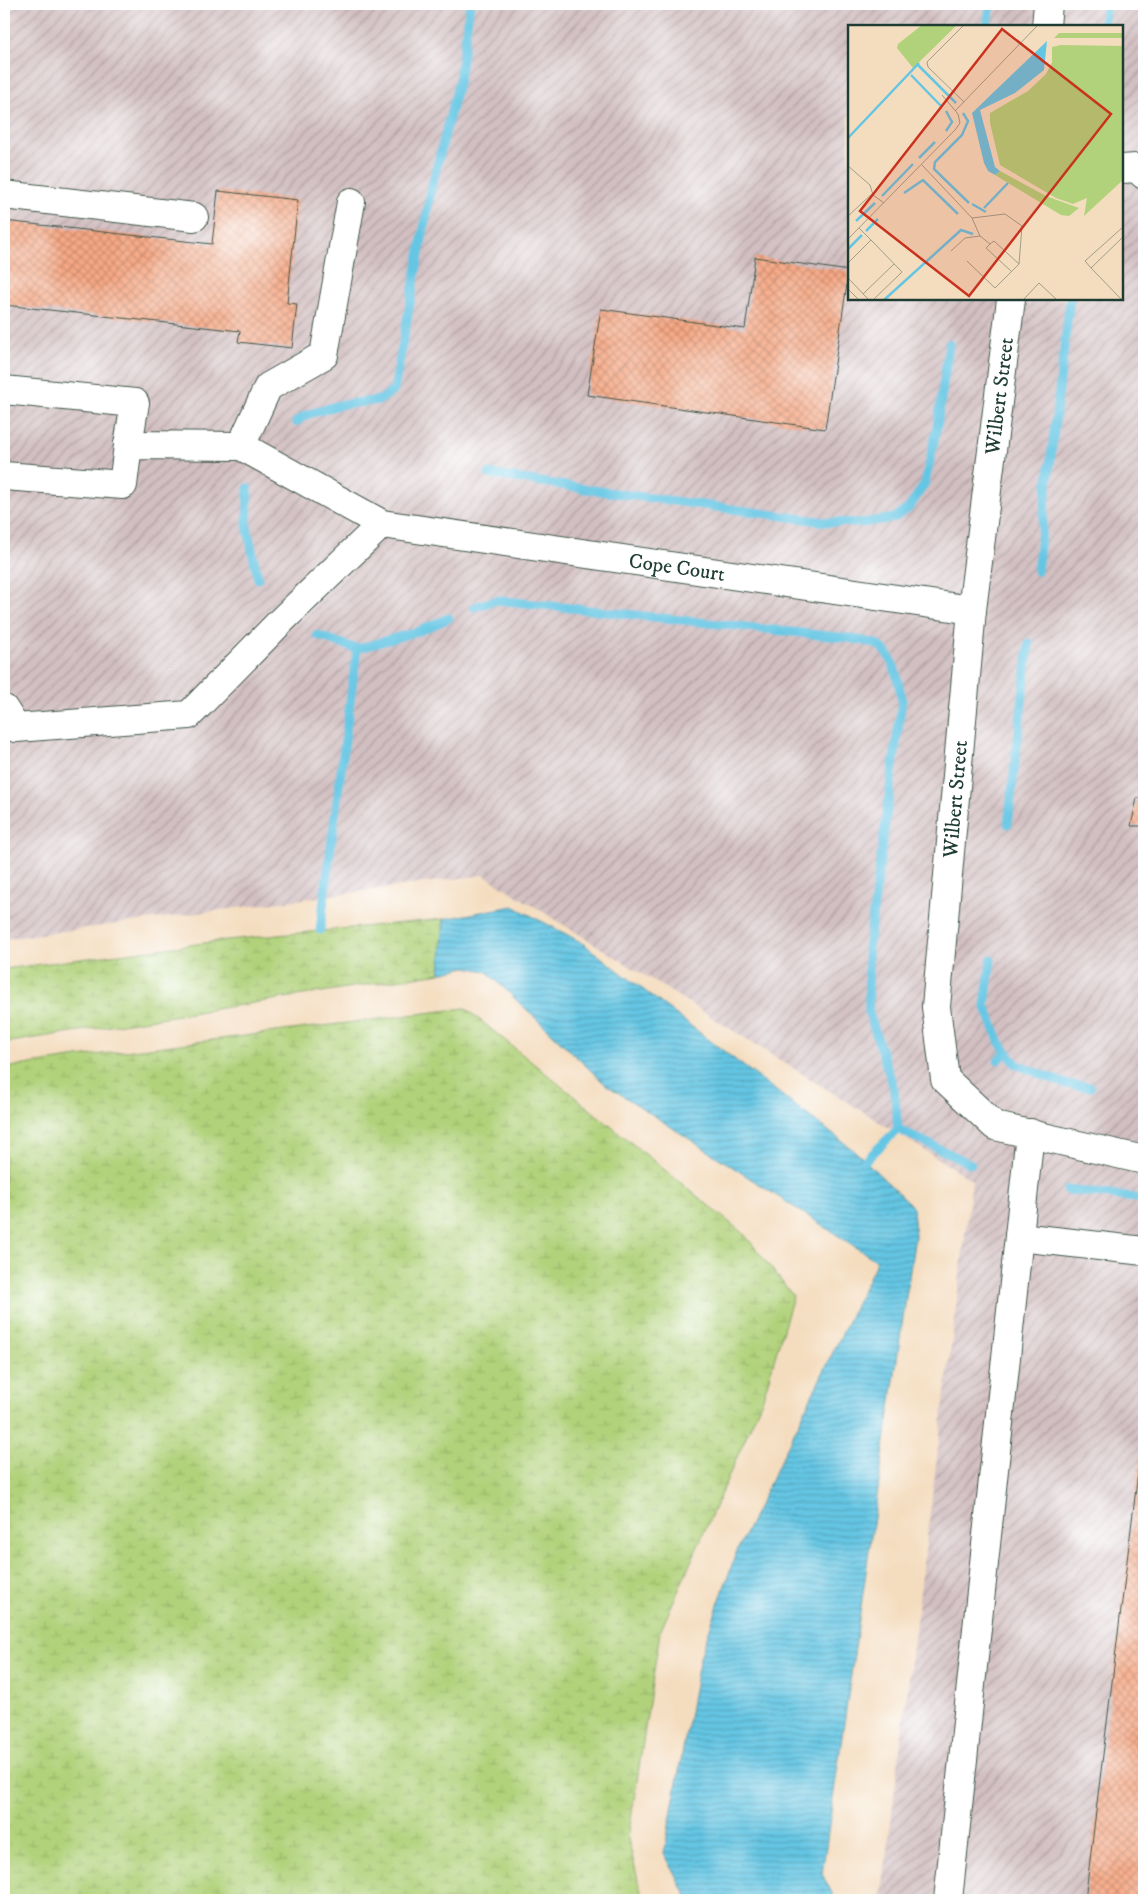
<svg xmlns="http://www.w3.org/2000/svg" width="1148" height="1904" font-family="'IM FELL DW Pica',serif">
	<defs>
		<pattern id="industrial-furrows" width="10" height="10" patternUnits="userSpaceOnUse" patternTransform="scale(1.25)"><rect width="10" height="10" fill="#d2bfc1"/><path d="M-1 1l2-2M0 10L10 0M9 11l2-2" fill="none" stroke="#aa9c9e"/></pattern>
		<pattern id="wetland-marsh" width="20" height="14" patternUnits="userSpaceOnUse" patternTransform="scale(1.25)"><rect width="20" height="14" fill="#b1d27a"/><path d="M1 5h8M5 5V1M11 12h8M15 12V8" fill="none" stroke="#98b56a"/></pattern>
		<pattern id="water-rules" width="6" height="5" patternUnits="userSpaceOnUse" patternTransform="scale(1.25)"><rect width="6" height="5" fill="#65c6e4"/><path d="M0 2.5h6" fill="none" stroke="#53a2ba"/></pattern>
		<pattern id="building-cross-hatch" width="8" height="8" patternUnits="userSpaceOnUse" patternTransform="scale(1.25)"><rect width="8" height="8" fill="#f7a884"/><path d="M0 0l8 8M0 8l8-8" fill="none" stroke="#c78a6d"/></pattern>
	</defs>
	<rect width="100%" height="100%" fill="#fff"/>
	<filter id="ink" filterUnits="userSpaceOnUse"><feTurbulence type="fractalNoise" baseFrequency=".02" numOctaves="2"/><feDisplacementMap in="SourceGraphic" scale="10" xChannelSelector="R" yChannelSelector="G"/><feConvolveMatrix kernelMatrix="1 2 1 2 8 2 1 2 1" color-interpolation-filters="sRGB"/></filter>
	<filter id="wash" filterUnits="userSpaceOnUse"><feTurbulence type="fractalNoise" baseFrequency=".0096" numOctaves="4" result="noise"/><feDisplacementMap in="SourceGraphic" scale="20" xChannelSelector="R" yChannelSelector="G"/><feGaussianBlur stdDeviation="1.12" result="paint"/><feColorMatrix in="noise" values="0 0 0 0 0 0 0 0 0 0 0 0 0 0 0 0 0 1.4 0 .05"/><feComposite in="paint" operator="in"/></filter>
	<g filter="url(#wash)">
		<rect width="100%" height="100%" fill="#f4ddbf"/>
		<path fill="url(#industrial-furrows)" fill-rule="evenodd" d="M4 4H1144V1900H881L972 1180 484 875 4 939ZM849 26H1122V299H849Z"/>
		<g fill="url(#wetland-marsh)" stroke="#688857">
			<polygon points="444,919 440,973 4,1043 4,969 227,940"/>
			<polygon points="465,1008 745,1235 793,1296 763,1398 660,1632 628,1839 643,1900 4,1900 4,1068 78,1057"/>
		</g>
		<polygon fill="url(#water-rules)" stroke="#42828c" points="513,906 581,942 856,1152 913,1207 915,1236 822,1874 833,1895 832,1900 689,1900 664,1853 700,1657 736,1553 877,1261 605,1084 486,971 466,967 440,973 444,919"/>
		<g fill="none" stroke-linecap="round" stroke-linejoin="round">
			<g stroke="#65c6e4" stroke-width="9">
				<polyline points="987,26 990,4"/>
				<polyline points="1103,26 1106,4"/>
				<polyline points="296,422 306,415 339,405 380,400 394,390 432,185 459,80 470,4"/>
				<polyline points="489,474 593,490 826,522 862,523 894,518 909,508 925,483 937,427 949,344"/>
				<polyline points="248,488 247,526 258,579"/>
				<polyline points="1037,571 1070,299"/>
				<path d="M474 607 497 600 848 638C857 640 867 641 876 644 894 652 899 684 902 701L868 949 869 1013 894 1089 898 1129 971 1164"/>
				<polyline points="317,635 357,649 419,631 449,618"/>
				<polyline points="1008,824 1029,643"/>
				<polyline points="320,930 357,649"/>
				<polyline points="991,960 985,1005 1000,1043 1016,1064 1065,1084 1090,1087"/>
				<polyline points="998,1060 1007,1052"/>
				<polyline points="1142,1094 1144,1094"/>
				<polyline points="865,1161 898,1129"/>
				<polyline points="1067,1190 1144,1199"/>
			</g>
		</g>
		<g id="blocks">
			<g fill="url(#building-cross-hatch)">
				<polygon points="218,191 298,200 287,303 297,304 292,348 238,342 240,331 4,305 4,221 212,244"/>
				<polygon points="755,257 849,271 825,429 587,395 601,309 745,329"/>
				<polygon points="1137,798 1144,798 1144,826 1131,826"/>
				<polygon points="1143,1432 1144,1900 1085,1900"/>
			</g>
		</g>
	</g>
	<g filter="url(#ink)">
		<use href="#blocks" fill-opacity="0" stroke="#3f5549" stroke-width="1"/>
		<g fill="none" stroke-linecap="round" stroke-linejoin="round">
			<g stroke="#3f5549" stroke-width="30">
				<g id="minor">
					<polyline points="1046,26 1048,4"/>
					<polyline points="1122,169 1136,168 1144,175"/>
					<polyline points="4,195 194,217"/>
					<path id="s1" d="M351 202 324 355 268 387 241 446 382 524 972 610"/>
					<polyline points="1011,299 972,610 936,1007 945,1079 995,1126 1144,1160"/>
					<polyline points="4,390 135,403 128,445"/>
					<polyline points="4,476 123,485 128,445 241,446"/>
					<polyline points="4,709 16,728 189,715 282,620 382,524"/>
					<polyline points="1019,1237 1144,1251"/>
					<polyline points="948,1900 1030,1133"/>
				</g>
			</g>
			<use href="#minor" stroke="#fff" stroke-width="28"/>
		</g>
	</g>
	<g text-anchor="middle" stroke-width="4" stroke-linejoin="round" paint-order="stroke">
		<g font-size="21" fill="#1f3d34" stroke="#fff">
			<text transform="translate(999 396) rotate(-83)" y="7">Wilbert Street</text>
			<text dy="7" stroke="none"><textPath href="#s1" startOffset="744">Cope Court</textPath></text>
			<text transform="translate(955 799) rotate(-85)" y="7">Wilbert Street</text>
		</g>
	</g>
	<g transform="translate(848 25)">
		<rect width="275" height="275" fill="#f4ddbf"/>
		<path d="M74 0H109L65 43 49 23 50 19ZM211 8H275V13H206ZM213 20 275 21V155L236 191 239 173 225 179 208 173 152 140 142 98V88L180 66 198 49 204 37V22ZM152 146 198 171 231 183 221 191 213 190 147 150Z" fill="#b1d27a"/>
		<path d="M199 16 196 45 167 68 132 85 147 142 152 146 147 150 140 146 136 138 124 88Z" fill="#65c6e4"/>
		<path fill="none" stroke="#65c6e4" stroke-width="2.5" d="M70 40 108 78M63 50 94 82M115 88 120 96 114 110 87 137 86 144 121 178M98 106 104 97 98 86M0 113 71 38M71 133 87 117M56 168 75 155 110 189M34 171 65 139M124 179 138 187M136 183 160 158M8 196 27 178M18 206 30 194M0 224 14 210M36 275 113 205 125 209"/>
		<path fill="none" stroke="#9f9d87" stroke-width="1" d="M116 0 79 37 80 42 116 77M107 86 190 0M74 140 124 193 132 211 117 213 103 226M0 141 22 160 25 170 36 178M0 191 25 168M132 211 142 219 146 216 171 239M0 214 107 105 112 98 110 89 94 70M23 215 54 247 25 275M142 219 138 223 163 246M119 236 147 263 171 239 174 201 157 189 124 193M0 238 23 215 11 203M243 243 237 236 275 202M0 253 21 275M0 264 11 275M15 269 46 239M175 275 191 258 209 275M274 275 243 243 275 212"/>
		<path fill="#c8321e" fill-opacity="0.15" stroke="#c8321e" stroke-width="2.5" d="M154 4 263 89 121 271 12 186Z"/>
		<rect width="275" height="275" fill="none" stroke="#1f3d34" stroke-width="2.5"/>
	</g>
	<rect width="1148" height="1904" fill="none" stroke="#fff" stroke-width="20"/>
</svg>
